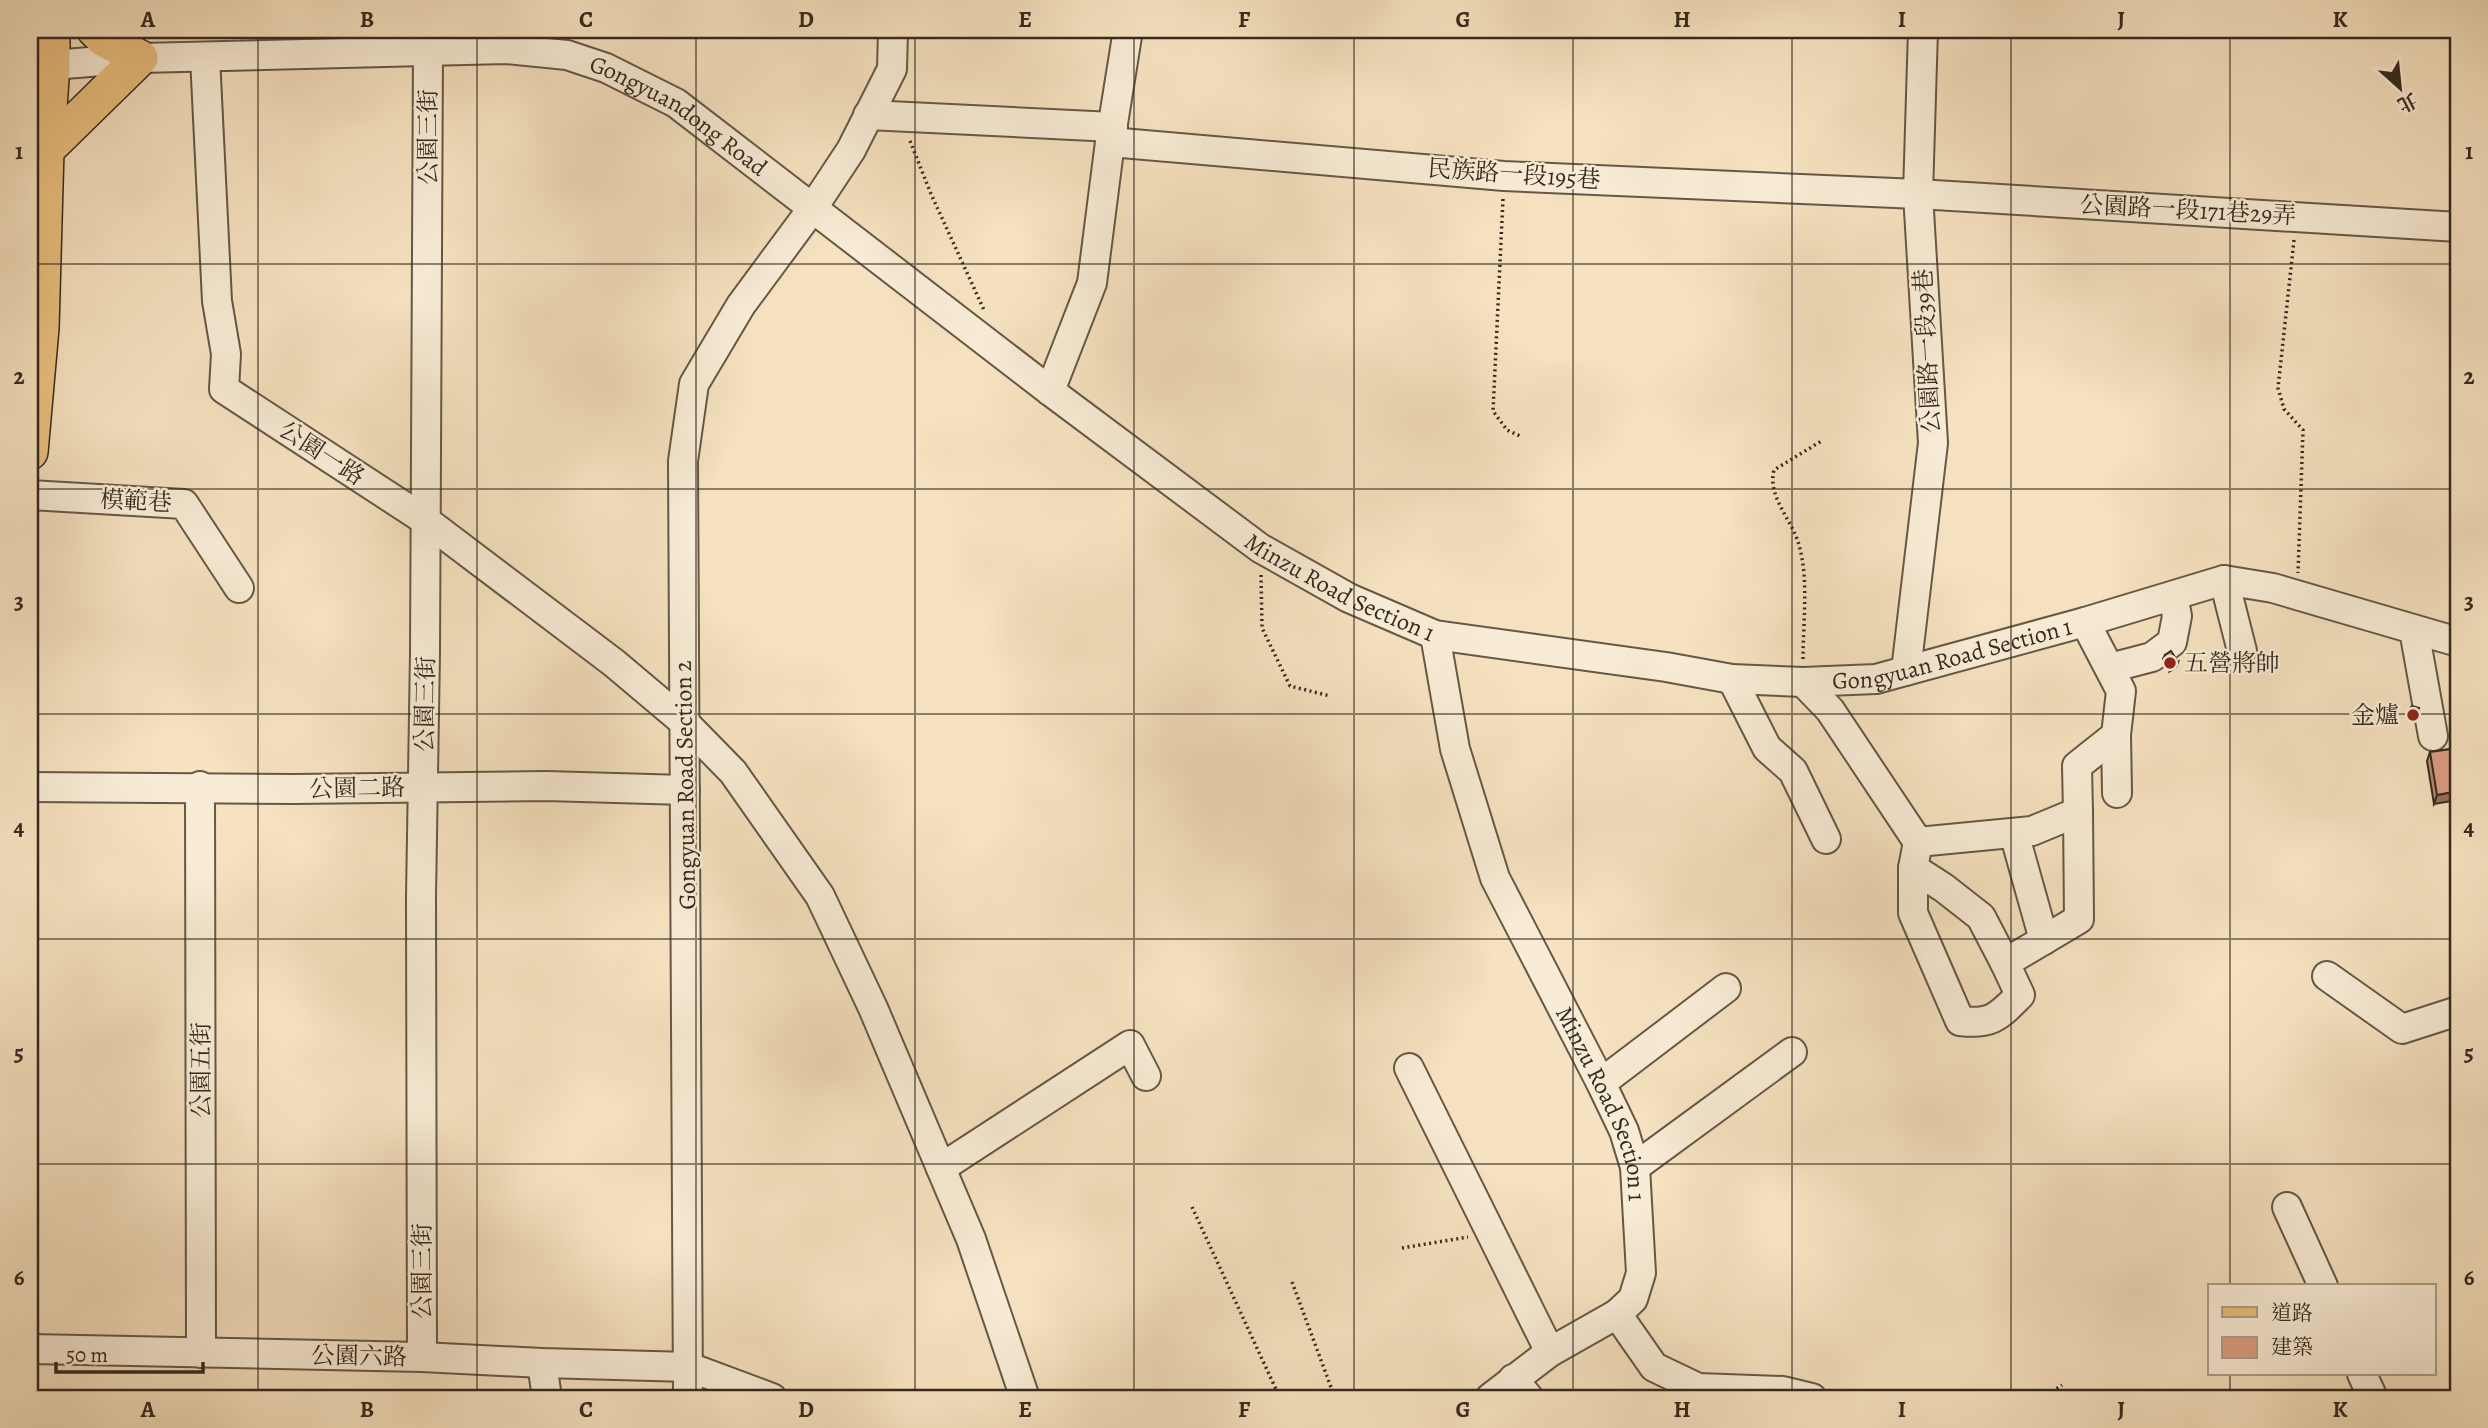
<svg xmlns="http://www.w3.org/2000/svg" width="2488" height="1428" font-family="Alegreya,'Noto Serif TC',serif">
	<rect width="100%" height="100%" fill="#f6e2c0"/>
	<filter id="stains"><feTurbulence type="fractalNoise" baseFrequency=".00286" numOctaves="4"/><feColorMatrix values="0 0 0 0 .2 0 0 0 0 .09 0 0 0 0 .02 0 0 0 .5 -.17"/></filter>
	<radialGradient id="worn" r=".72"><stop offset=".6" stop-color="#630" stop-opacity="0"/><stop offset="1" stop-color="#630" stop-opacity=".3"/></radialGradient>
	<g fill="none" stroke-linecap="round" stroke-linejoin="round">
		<g stroke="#655847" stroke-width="32">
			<g id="minor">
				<path id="s1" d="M30 57 52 65 140 58 506 49 567 55 606 68 676 103 1050 391 1260 548 1349 598 1435 635 1666 667 1732 679 1803 682 1876 679 2085 622 2224 580 2273 588 2458 642"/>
				<polyline points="205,57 217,301 226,354 224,389 425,520 614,663 684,722 733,772 820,896 873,1008 971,1239 1025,1398"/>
				<polyline points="868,115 1113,127"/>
				<polyline points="1110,142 1504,176 1918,194 2458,227"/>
				<polyline points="1050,391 1092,283 1110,142 1128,30"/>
				<polyline points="30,495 184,504 239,588"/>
				<polyline points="2224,580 2242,651"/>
				<polyline points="2414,630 2433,736"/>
				<path id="s2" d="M1435 635 1455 749 1495 878 1601 1083 1624 1131 1635 1167 1641 1273 1633 1299 1617 1314 1654 1367 1698 1388 1783 1391 1812 1398"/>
				<polyline points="2110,668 2152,657 2172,642 2177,616 2173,596"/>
				<polyline points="1906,671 1933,443 1918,194 1923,30"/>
				<polyline points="1732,679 1767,748 1793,771 1826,839"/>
				<polyline points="1803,682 1830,710 1918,842 2032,831 2078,812 2077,766 2116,735 2121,691 2085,622"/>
				<polyline points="2116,735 2117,793"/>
				<polyline points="200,786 201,1353"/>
				<polyline points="30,787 294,789 546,786 685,790"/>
				<polyline points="2014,833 2044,940"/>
				<path d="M1918 842 1913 868V913L1960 1021C1992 1025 1999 1016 2020 995L2005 963 2079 919 2078 812"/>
				<polyline points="1913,868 1944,888 1981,917 2005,963"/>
				<polyline points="2327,976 2402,1029 2458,1011"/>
				<polyline points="1409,1068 1550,1352"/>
				<polyline points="1601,1083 1726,988"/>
				<polyline points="1635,1167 1792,1052"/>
				<polyline points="941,1168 1130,1045 1146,1076"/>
				<polyline points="2287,1207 2323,1286"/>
				<polyline points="30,1349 422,1357 542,1363 689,1367 772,1398"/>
				<polyline points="422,1357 421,897 425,653 428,51"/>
				<polyline points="542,1363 547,1398"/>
				<polyline points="2362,1374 2373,1398"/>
				<polyline points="1513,1379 1529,1398"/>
				<polyline points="688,1398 683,461 694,384 741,305 812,209 851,150 892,69 893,30"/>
				<polyline points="1490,1398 1550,1352 1617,1314"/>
			</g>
		</g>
		<g stroke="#352a1f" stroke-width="38">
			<g id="major">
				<polyline points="46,150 140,58 104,39 95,30"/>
				<polyline points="30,452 41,328 46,150 52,65 52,30"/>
			</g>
		</g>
		<g stroke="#352a1f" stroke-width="3.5" stroke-dasharray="2 3.5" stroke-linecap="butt">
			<polyline points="910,141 931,194 984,310"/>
			<polyline points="1503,199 1493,411 1507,430 1522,437"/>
			<polyline points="2294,240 2278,388 2284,409 2303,430 2298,573"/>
			<polyline points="1261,575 1262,628 1290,686 1330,696"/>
			<path d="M1803 659C1803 622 1809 580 1799 545 1792 519 1767 497 1774 470L1823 440"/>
			<polyline points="1192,1207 1280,1398"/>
			<polyline points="1402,1248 1468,1237"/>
			<polyline points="1292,1282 1335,1398"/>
			<polyline points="2043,1398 2062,1385"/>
		</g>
		<use href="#minor" stroke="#f9ecd6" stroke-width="28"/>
		<use href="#major" stroke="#ebc180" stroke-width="35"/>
	</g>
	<g fill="#bd8871" stroke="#352a1f" stroke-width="2">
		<polygon points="2165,655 2178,662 2176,667 2170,671 2163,659"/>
		<polygon points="2458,748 2434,804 2427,761 2430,752"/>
	</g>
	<g fill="#9a6f5c" stroke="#352a1f" stroke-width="2">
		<polygon points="2178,662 2176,667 2170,671 2172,666"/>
		<polygon points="2410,715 2417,715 2415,720 2409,719"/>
		<polygon points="2458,791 2458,800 2434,804 2437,795"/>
	</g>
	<g fill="#dc9e83" stroke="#352a1f" stroke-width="2">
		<polygon points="2171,651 2178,662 2172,666 2165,655"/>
		<polygon points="2412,706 2419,708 2417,715 2410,715 2409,710"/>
		<polygon points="2458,748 2458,791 2437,795 2430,752"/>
	</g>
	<path fill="none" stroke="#352a1f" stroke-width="2" stroke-opacity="0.55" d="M258 30V1398M477 30V1398M696 30V1398M915 30V1398M1134 30V1398M1354 30V1398M1573 30V1398M1792 30V1398M2011 30V1398M2230 30V1286M30 264H2458M30 489H2458M30 714H2458M30 939H2458M30 1164H2458M2230 1374V1398"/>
	<g fill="#8f2418" stroke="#f9ecd6" stroke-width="2.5">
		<circle cx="2170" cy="663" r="7"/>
		<circle cx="2413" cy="715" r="7"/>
	</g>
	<g text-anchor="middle" stroke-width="5" stroke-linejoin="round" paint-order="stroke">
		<g font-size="24" fill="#352a1f" stroke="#f9ecd6">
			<text dy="8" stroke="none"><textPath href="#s1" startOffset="667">Gongyuandong Road</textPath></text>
			<text transform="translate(428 137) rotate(-90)" y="8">公園三街</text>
			<text transform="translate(1514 174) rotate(4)" y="8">民族路一段195巷</text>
			<text transform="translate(2188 210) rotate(3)" y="8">公園路一段171巷29弄</text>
			<text transform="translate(1927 351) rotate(-93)" y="8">公園路一段39巷</text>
			<text transform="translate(322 453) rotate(33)" y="8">公園一路</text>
			<text transform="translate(136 501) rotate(3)" y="8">模範巷</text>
			<text dy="8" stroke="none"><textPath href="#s1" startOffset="1482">Minzu Road Section 1</textPath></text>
			<text dy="8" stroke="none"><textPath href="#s1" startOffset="2112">Gongyuan Road Section 1</textPath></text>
			<text transform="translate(425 704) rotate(-89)" y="8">公園三街</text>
			<text transform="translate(685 785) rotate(-91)" y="8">Gongyuan Road Section 2</text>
			<text transform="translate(357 788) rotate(-1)" y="8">公園二路</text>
			<text transform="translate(201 1070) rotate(-90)" y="8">公園五街</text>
			<text dy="8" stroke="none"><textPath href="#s2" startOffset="502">Minzu Road Section 1</textPath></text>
			<text transform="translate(422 1271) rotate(-90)" y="8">公園三街</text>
			<text transform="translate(359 1356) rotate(1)" y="8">公園六路</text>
		</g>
		<g font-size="24" fill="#352a1f" stroke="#f9ecd6" text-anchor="start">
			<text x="2184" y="671">五營將帥</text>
			<text x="2399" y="723" text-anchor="end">金爐</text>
		</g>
	</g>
	<rect width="2488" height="1428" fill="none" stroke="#f6e2c0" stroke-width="77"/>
	<rect x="2208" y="1284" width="228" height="91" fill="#f9ecd6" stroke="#ab9e8d" stroke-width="2"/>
	<rect x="2222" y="1307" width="35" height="10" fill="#ebc180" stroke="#ab9e8d" stroke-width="2"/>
	<text x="2271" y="1320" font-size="21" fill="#352a1f">道路</text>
	<rect x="2222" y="1337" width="35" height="21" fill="#dc9e83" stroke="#ab9e8d" stroke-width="2"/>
	<text x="2271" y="1354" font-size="21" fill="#352a1f">建築</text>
	<g transform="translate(2400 88) rotate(153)" stroke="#f9ecd6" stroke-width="5" paint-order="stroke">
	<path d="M0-5L12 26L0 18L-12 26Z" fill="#352a1f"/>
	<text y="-10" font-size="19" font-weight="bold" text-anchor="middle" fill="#352a1f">北</text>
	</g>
	<path d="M56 1362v10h147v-10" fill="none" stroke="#352a1f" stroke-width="3.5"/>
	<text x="66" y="1362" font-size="21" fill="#352a1f" stroke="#f9ecd6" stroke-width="5" paint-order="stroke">50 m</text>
	<rect x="38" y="38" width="2412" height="1352" fill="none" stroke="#352a1f" stroke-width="2.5"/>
	<g font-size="23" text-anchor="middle" font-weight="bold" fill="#352a1f">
		<text x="148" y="27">A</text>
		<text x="367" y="27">B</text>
		<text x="586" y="27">C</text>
		<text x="806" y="27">D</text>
		<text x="1025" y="27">E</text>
		<text x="1244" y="27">F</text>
		<text x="1463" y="27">G</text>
		<text x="1682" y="27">H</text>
		<text x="1902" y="27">I</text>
		<text x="2121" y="27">J</text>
		<text x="2340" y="27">K</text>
		<text x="19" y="159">1</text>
		<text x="2469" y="159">1</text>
		<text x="19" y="384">2</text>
		<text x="2469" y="384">2</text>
		<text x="19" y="609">3</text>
		<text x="2469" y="609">3</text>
		<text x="19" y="835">4</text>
		<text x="2469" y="835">4</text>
		<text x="19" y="1060">5</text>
		<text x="2469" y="1060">5</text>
		<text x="19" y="1285">6</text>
		<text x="2469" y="1285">6</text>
		<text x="148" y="1417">A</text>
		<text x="367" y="1417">B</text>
		<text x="586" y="1417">C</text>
		<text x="806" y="1417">D</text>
		<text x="1025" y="1417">E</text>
		<text x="1244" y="1417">F</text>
		<text x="1463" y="1417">G</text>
		<text x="1682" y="1417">H</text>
		<text x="1902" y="1417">I</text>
		<text x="2121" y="1417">J</text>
		<text x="2340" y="1417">K</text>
	</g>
	<rect width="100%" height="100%" filter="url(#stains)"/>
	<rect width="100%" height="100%" fill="url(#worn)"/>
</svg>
